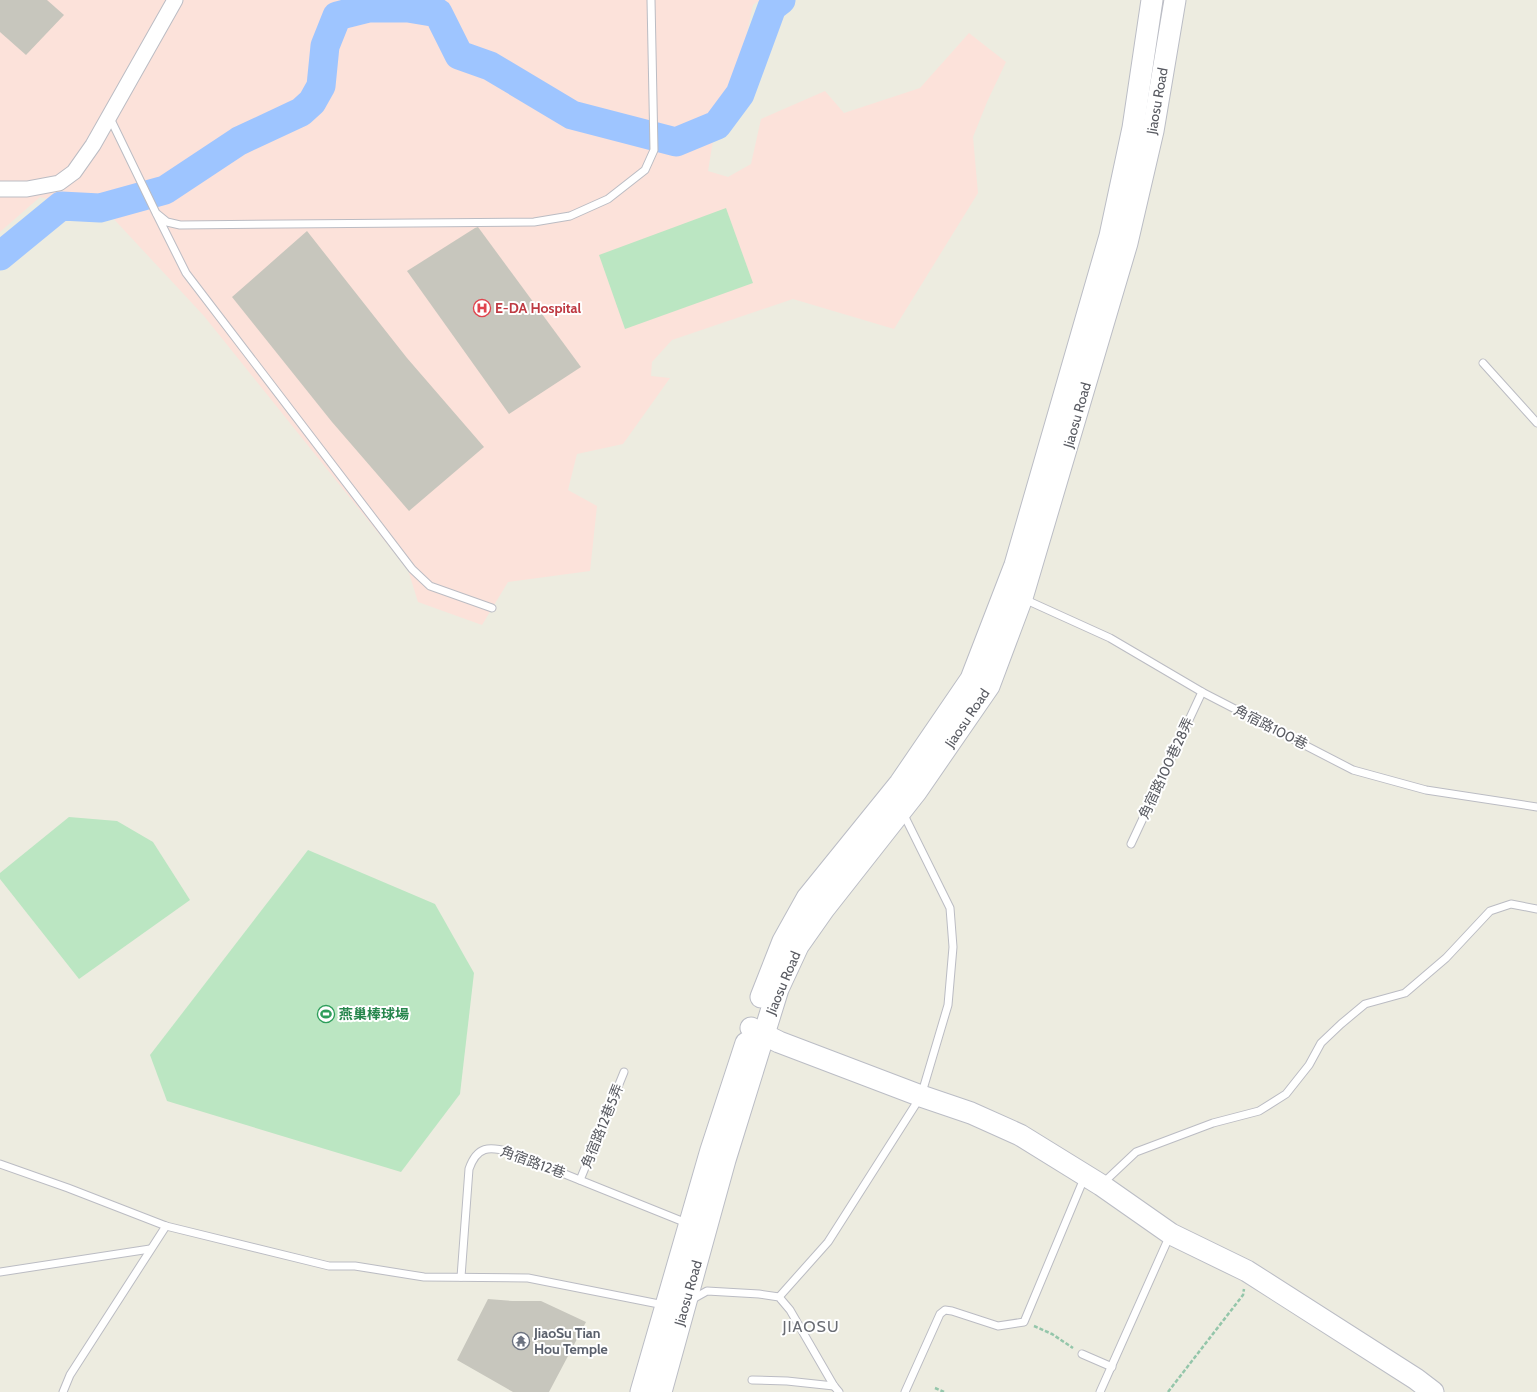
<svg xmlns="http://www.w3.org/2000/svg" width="1537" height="1392" font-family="Cabin,'Noto Sans TC',sans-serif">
	<rect width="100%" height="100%" fill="#edece0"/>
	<polygon fill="#fce2da" points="0,0 760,0 753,5 738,74 719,104 708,171 728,177 751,164 761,119 825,91 844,113 920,88 969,33 1006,62 987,102 973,137 978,193 894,329 793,299 672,340 652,362 651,376 670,378 623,444 577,454 568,490 597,506 590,571 508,582 482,625 418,602 408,570 204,316 111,216 40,197 0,232"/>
	<g fill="#bbe6c2">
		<polygon points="726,208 753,283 625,329 599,255"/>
		<polygon points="69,817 117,821 153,842 190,900 79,979 0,879 0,873"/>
		<polygon points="308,850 435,904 474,973 460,1094 401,1172 167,1101 150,1055"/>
	</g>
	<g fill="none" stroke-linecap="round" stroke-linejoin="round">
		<polyline stroke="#9ec5ff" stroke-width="29" points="0,256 61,206 100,208 165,190 239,141 301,112 312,102 321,86 325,46 337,16 369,8 408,8 438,13 459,55 490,66 572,115 676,142 717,125 740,94 772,7 781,0"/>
	</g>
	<g fill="#c7c6bd">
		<polygon points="0,0 47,0 64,15 26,55 0,32"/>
		<polygon points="478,227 581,367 509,414 407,271 475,228"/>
		<polygon points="307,231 407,358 484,447 409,511 332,422 232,297"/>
		<polygon points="488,1299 512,1301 541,1301 586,1322 549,1392 513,1392 457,1360"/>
	</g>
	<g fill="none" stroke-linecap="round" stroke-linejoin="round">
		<g stroke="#bbbcc3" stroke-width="9">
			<g id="lane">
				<polyline points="109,116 156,213 167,222 180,225 534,222 570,216 608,199 645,170 654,150 651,0"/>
				<polyline points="157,215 186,273 412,569 430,586 492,608"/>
				<polyline points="1483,363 1537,423"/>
				<polyline points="1024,599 1110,638 1202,692 1353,770 1426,790 1537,807"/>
				<polyline points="1131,844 1202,692"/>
				<polyline points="0,1164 68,1188 166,1226 329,1266 355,1266 424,1277 528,1278 664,1305"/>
				<polyline points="580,1180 624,1072"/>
				<polyline points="1102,1184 1136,1152 1213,1123 1259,1111 1286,1094 1309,1065 1321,1043 1341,1024 1365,1004 1405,993 1446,958 1490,911 1511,904 1537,909"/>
				<polyline points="0,1272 150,1249"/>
				<path d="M461 1277 469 1169C477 1146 489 1146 510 1152L689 1224"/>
				<polyline points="779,1297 828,1242 921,1096 948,1005 953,947 950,908 903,813"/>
				<polyline points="691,1300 707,1291 759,1294 779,1297 790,1310 834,1386 839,1392"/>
				<polyline points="1082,1354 1112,1367"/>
				<polyline points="752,1380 787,1381 834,1386"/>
				<polyline points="63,1392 70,1375 166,1226"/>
				<polyline points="905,1392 940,1314 945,1310 952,1311 998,1326 1024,1322 1085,1176"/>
				<polyline points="1100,1392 1170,1235"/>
			</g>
		</g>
		<g stroke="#bbbcc3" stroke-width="17">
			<polyline id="street" points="0,189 27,189 59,183 74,172 93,145 175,0"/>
		</g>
		<g stroke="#bbbdc5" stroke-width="23">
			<g id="secondary">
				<polyline points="761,997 783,941 807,898 900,783 971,679 1015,565 1110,236 1133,128 1152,0"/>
				<polyline points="751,1028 779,1042 921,1096 971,1113 1020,1135 1101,1185 1171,1234 1247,1271 1416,1379 1433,1392"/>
				<polyline points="641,1392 711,1150 746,1043"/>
				<polyline points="661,1392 725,1160 778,989 798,946 824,909 916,792 989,686 1022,598 1127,243 1153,131 1175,0"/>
			</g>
		</g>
		<g stroke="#94c6aa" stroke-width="2.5" stroke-dasharray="4 2" stroke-linecap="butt">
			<polyline points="1034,1326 1052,1334 1073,1348"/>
			<polyline points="935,1388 944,1392"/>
			<polyline points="1168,1392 1243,1295 1244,1289"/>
		</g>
		<use href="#lane" stroke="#fff" stroke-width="7"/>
		<use href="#street" stroke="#fff" stroke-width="15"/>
		<use href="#secondary" stroke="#fff" stroke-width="21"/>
	</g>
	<defs>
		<g id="hospital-ring" transform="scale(0.9)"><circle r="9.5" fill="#fff" stroke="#e0444e" stroke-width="1.5"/><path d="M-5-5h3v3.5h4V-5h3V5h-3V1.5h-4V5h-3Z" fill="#e0444e"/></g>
		<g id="stadium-ring" transform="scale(0.9)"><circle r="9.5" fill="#fff" stroke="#2e9e5b" stroke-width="1.5"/><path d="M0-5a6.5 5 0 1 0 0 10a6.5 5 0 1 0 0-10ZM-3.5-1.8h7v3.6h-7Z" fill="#2e9e5b"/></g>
		<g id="temple-ring" transform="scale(0.9)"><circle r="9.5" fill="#fff" stroke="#6b7280" stroke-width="1.5"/><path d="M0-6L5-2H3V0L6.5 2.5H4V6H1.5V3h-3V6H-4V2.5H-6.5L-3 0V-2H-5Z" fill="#6b7280"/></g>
	</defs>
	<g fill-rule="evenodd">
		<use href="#hospital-ring" x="482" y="308"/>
		<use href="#stadium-ring" x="326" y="1014"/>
		<use href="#temple-ring" x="521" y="1341"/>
	</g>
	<g text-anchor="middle" stroke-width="4" stroke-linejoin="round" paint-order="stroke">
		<g font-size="14" fill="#595b62" stroke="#fff">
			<text transform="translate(1157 101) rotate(-80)" y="5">Jiaosu Road</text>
			<text transform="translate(1077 415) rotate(-74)" y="5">Jiaosu Road</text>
			<text transform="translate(967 718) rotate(-56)" y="5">Jiaosu Road</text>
			<text transform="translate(1271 727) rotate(27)" y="5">角宿路100巷</text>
			<text transform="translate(1166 768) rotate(-65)" y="5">角宿路100巷28弄</text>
			<text transform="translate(783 983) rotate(-67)" y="5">Jiaosu Road</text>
			<text transform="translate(602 1126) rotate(-68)" y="5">角宿路12巷5弄</text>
			<text transform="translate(533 1162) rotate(20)" y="5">角宿路12巷</text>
			<text transform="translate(688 1293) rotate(-74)" y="5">Jiaosu Road</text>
		</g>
		<g font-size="14" font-weight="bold" fill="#be3a42" stroke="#fff" text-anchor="start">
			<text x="495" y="313">E-DA Hospital</text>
		</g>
		<g font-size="14" font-weight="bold" fill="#27864d" stroke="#fff" text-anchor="start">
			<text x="339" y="1019">燕巢棒球場</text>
		</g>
		<g font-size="14" font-weight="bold" fill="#5b616d" stroke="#fff" text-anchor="start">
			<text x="534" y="1338">JiaoSu Tian<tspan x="534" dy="16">Hou Temple</tspan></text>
		</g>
		<g font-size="16" letter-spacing="1" fill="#6a6d74" stroke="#fff">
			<text x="811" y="1332">JIAOSU</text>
		</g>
	</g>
</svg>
